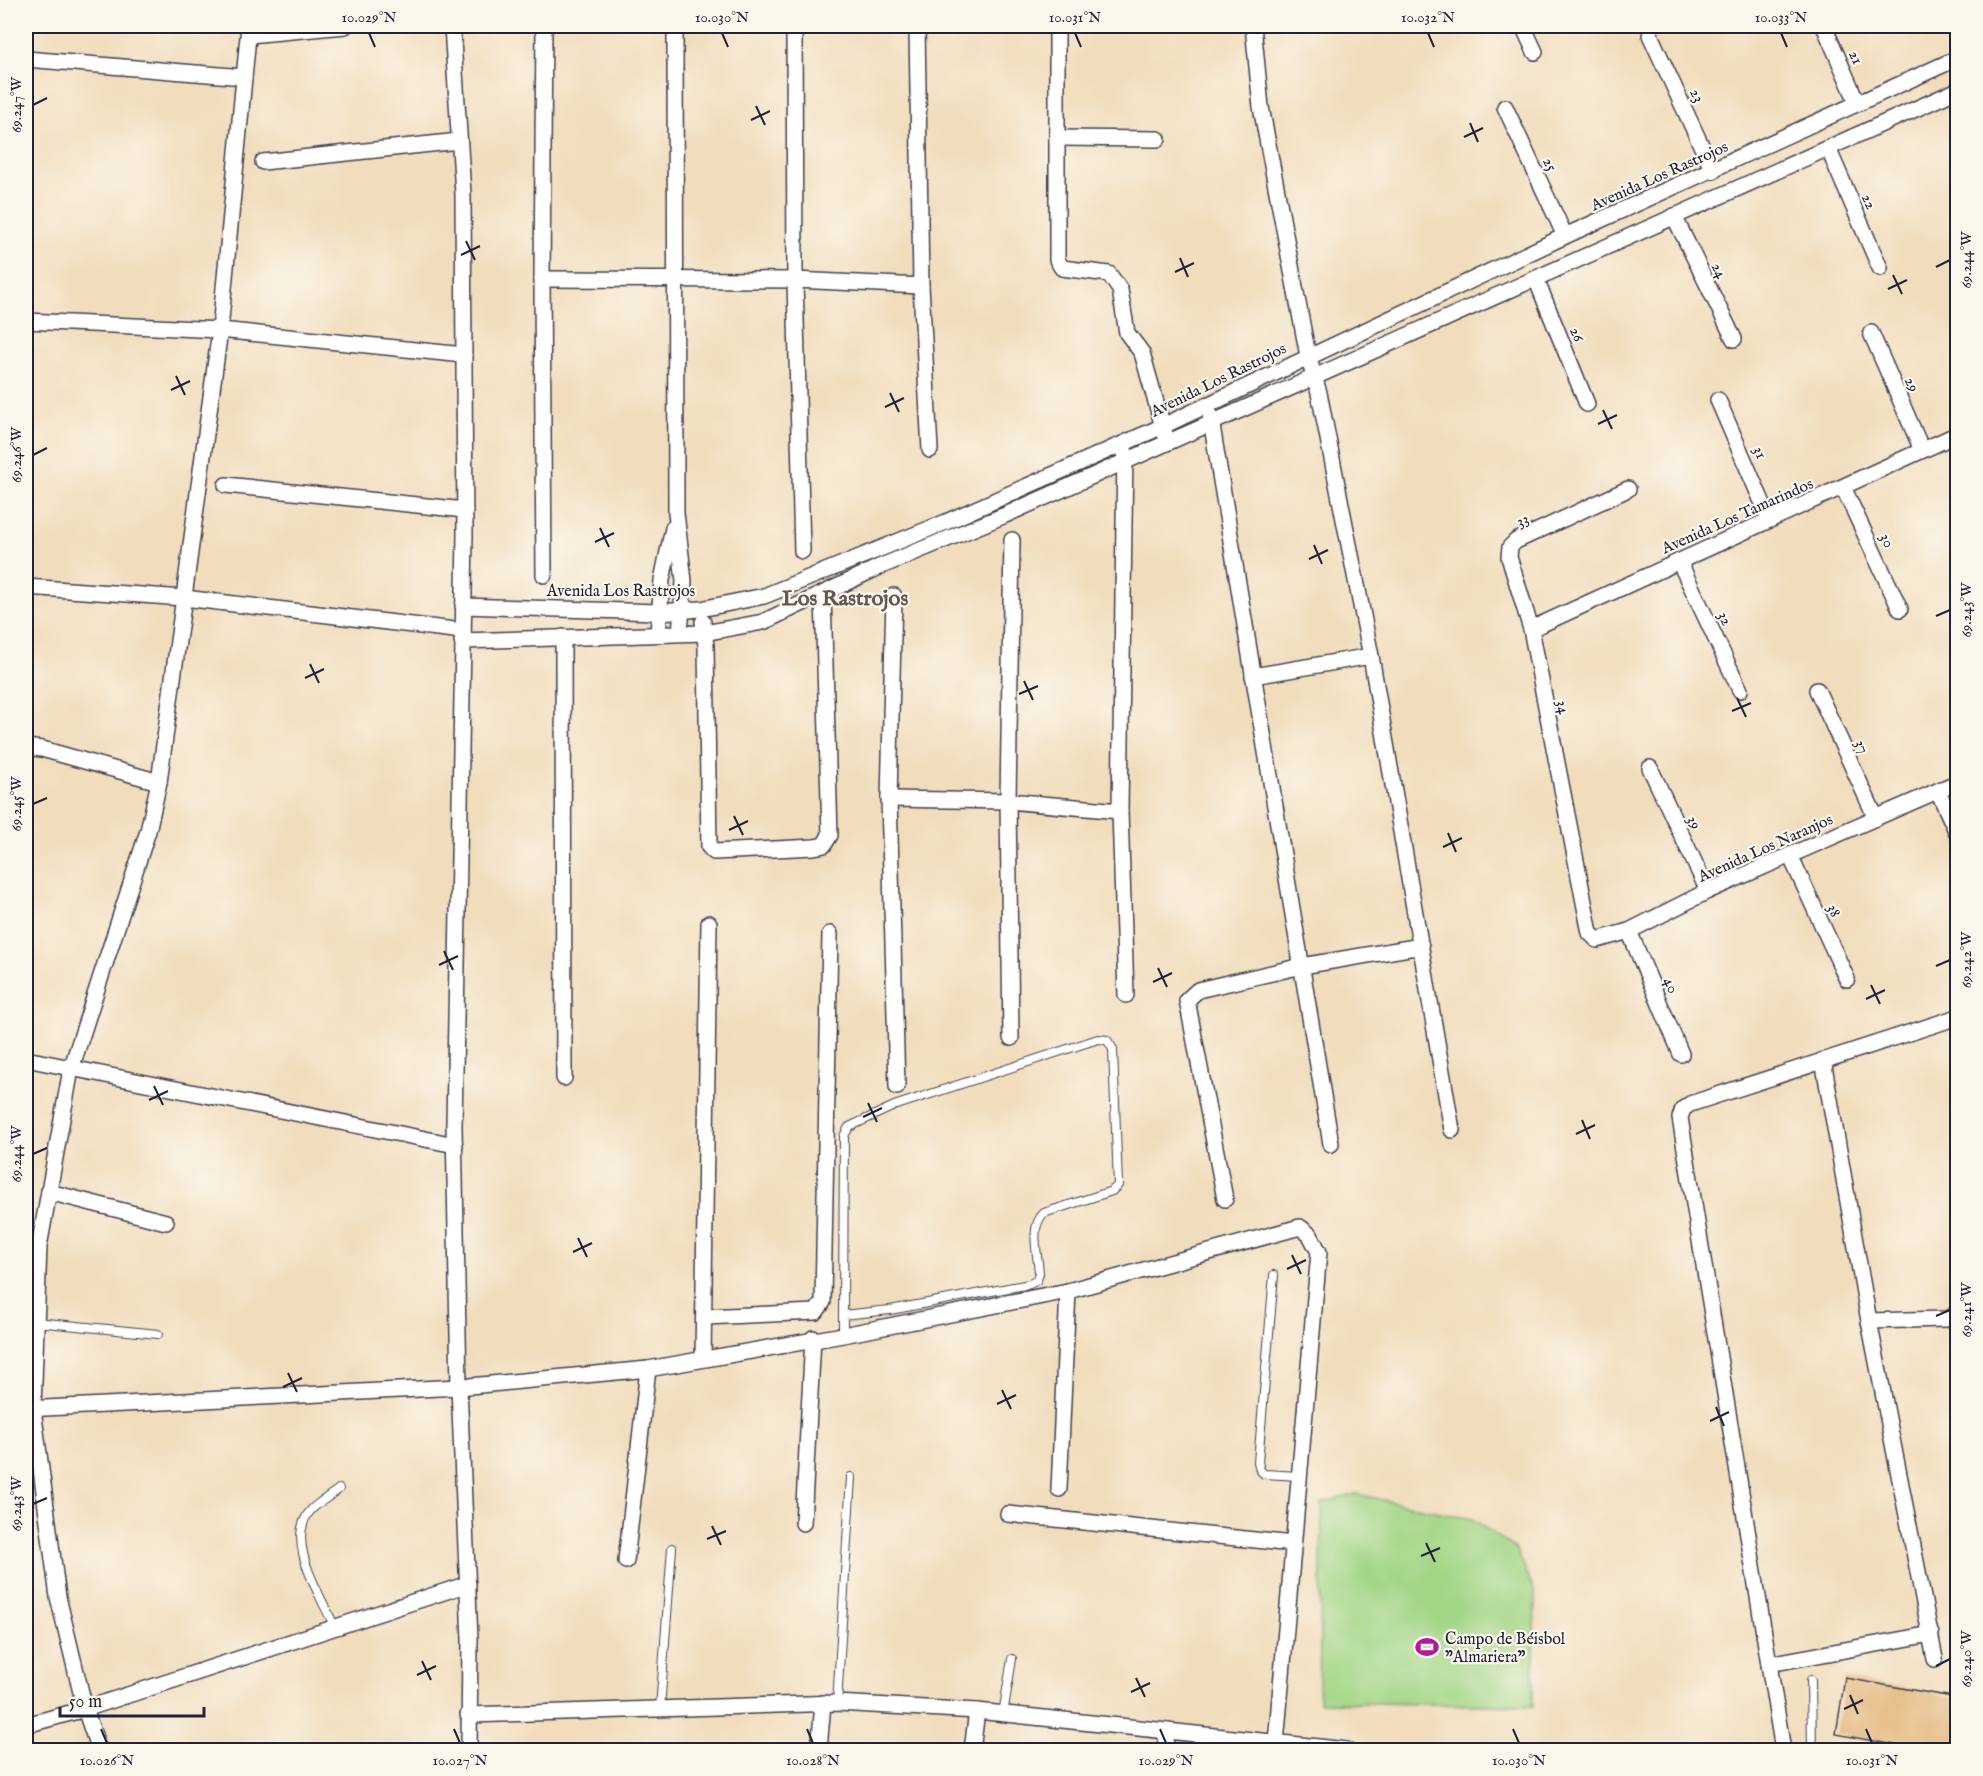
<svg xmlns="http://www.w3.org/2000/svg" width="1983" height="1776" font-family="'IM FELL English',serif">
	<rect width="100%" height="100%" fill="#fbf7ec"/>
	<filter id="ink" filterUnits="userSpaceOnUse"><feTurbulence type="fractalNoise" baseFrequency=".0167" numOctaves="2"/><feDisplacementMap in="SourceGraphic" scale="12" xChannelSelector="R" yChannelSelector="G"/><feConvolveMatrix kernelMatrix="1 2 1 2 8 2 1 2 1" color-interpolation-filters="sRGB"/></filter>
	<filter id="wash" filterUnits="userSpaceOnUse"><feTurbulence type="fractalNoise" baseFrequency=".008" numOctaves="4" result="noise"/><feDisplacementMap in="SourceGraphic" scale="24" xChannelSelector="R" yChannelSelector="G"/><feGaussianBlur stdDeviation="1.35" result="paint"/><feColorMatrix in="noise" values="0 0 0 0 0 0 0 0 0 0 0 0 0 0 0 0 0 1.4 0 .05"/><feComposite in="paint" operator="in"/></filter>
	<g filter="url(#wash)">
		<rect width="100%" height="100%" fill="#f1ddbc"/>
		<polygon fill="#a2d686" stroke="#627c60" stroke-width="1.5" points="1356,1494 1472,1519 1516,1549 1535,1593 1533,1706 1319,1702 1322,1503"/>
		<g id="blocks">
			<polygon fill="#e4b77e" points="1845,1678 1958,1698 1958,1750 1922,1750 1836,1734"/>
		</g>
	</g>
	<g filter="url(#ink)">
		<use href="#blocks" fill-opacity="0" stroke="#413e4e" stroke-width="1.5"/>
		<g fill="none" stroke-linecap="round" stroke-linejoin="round">
			<g stroke="#413e4e" stroke-width="10">
				<g id="lane">
					<polyline points="1274,1275 1258,1462 1260,1470 1264,1474 1299,1476"/>
					<path d="M843 1315 890 1310 1030 1284 1037 1280 1039 1273C1038 1254 1029 1227 1044 1213L1112 1191 1118 1185 1113 1049 1107 1040 1098 1039 894 1106 849 1127 844 1136 843 1315V1335"/>
					<polyline points="36,1322 158,1334"/>
					<path d="M335 1628C322 1597 282 1539 312 1509 319 1502 330 1496 339 1489"/>
					<polyline points="1811,1680 1812,1750"/>
					<polyline points="837,1703 851,1477"/>
					<polyline points="660,1709 672,1548"/>
					<polyline points="1003,1714 1012,1659"/>
				</g>
			</g>
			<g stroke="#413e4e" stroke-width="18">
				<g id="street">
					<polyline points="452,26 463,194 465,536 454,1126 459,1387 470,1639 469,1750"/>
					<polyline points="675,26 676,513 684,581 680,633"/>
					<polyline points="794,26 795,280 802,551"/>
					<polyline points="917,26 921,286 930,450"/>
					<polyline points="1057,26 1057,260 1062,268 1109,274 1120,290 1127,333 1142,353 1165,434"/>
					<polyline points="1253,26 1261,107 1308,356 1319,393 1371,656 1452,1130"/>
					<polyline points="1523,26 1535,52"/>
					<polyline points="1824,26 1857,102"/>
					<polyline points="249,35 345,26"/>
					<polyline points="1650,35 1713,171"/>
					<polyline points="26,59 244,77"/>
					<polyline points="1505,107 1565,236"/>
					<polyline points="1057,138 1158,139"/>
					<polyline points="1828,148 1880,268"/>
					<polyline points="263,162 459,141"/>
					<polyline points="1674,216 1734,339"/>
					<polyline points="542,279 795,280 921,286"/>
					<polyline points="1536,279 1587,404"/>
					<polyline points="26,321 220,330 464,355"/>
					<polyline points="1871,333 1922,450"/>
					<polyline points="1718,400 1770,520"/>
					<polyline points="1210,414 1331,1144"/>
					<polyline points="1125,452 1120,811 1126,995"/>
					<polyline points="226,485 465,510"/>
					<polyline points="1843,487 1900,609"/>
					<polyline points="1628,489 1516,541 1510,547 1509,557 1531,629 1590,933 1597,940 1629,931 1708,891 1958,782"/>
					<polyline points="1679,561 1740,690"/>
					<polyline points="544,575 542,279 544,26"/>
					<polyline points="26,587 184,598 463,631"/>
					<polyline points="894,596 889,799 897,1087"/>
					<polyline points="463,606 659,612 701,609 764,596 946,522 1163,426 1565,236 1958,58"/>
					<polyline points="703,622 706,646 709,847 714,852 814,847 824,845 830,835 823,596"/>
					<polyline points="1531,629 1958,434"/>
					<polyline points="658,634 662,580 673,528"/>
					<polyline points="563,637 564,1078"/>
					<polyline points="462,641 704,633 763,622 879,567 1003,516 1958,90"/>
					<polyline points="1253,676 1371,656"/>
					<polyline points="1817,690 1876,818"/>
					<polyline points="26,747 42,749 159,782"/>
					<polyline points="1650,768 1708,891"/>
					<polyline points="1938,791 1958,835"/>
					<polyline points="889,799 1008,801 1120,811"/>
					<polyline points="1790,855 1847,979"/>
					<polyline points="1629,931 1681,1054"/>
					<polyline points="1011,1038 1008,801 1012,540"/>
					<polyline points="26,1059 455,1145"/>
					<polyline points="1823,1060 1869,1321 1935,1659"/>
					<polyline points="49,1192 166,1222"/>
					<polyline points="1225,1199 1187,1000 1198,990 1302,966 1421,946"/>
					<polyline points="705,1317 816,1312 823,1302 830,934"/>
					<polyline points="1869,1321 1945,1319 1955,1316 1958,1309"/>
					<polyline points="703,1359 709,923"/>
					<polyline points="26,1409 459,1387 648,1369 843,1335 1068,1291 1300,1227 1310,1235 1319,1252 1276,1743"/>
					<polyline points="1059,1489 1068,1291"/>
					<polyline points="1008,1514 1293,1544"/>
					<polyline points="803,1523 813,1338"/>
					<polyline points="626,1561 648,1369"/>
					<polyline points="1769,1664 1931,1634"/>
					<polyline points="468,1715 837,1703 977,1711 1347,1750"/>
					<polyline points="26,1725 85,1709 468,1584"/>
					<polyline points="99,1750 85,1709 58,1597 33,1409 39,1247 71,1069 148,831 159,782 220,330 249,26"/>
					<polyline points="819,1750 823,1703"/>
					<polyline points="972,1750 977,1711"/>
					<polyline points="1165,1750 1167,1731"/>
					<polyline points="1783,1750 1680,1118 1683,1109 1690,1104 1958,1017"/>
				</g>
			</g>
			<use href="#lane" stroke="#fff" stroke-width="8"/>
			<use href="#street" stroke="#fff" stroke-width="15"/>
		</g>
	</g>
	<path fill="none" stroke="#22223b" stroke-width="2" d="M369 33 375 47M722 33 728 47M1075 33 1081 47M1428 33 1434 47M1781 33 1787 47M33 105 47 98M756 106 765 125M751 120 770 111M1470 123 1478 142M1464 137 1483 128M466 241 475 260M461 255 480 246M1180 258 1188 277M1936 267 1950 260M1175 272 1194 263M1893 275 1902 294M1888 289 1907 280M176 376 185 395M171 390 190 381M890 393 899 412M885 407 904 398M1603 410 1612 429M1598 424 1617 415M33 455 47 448M600 528 609 547M595 542 614 533M1314 545 1322 564M1309 559 1328 550M1936 616 1950 610M310 664 319 683M305 678 324 669M1024 681 1033 700M1019 694 1038 686M1737 698 1746 717M1732 711 1751 703M33 804 47 798M734 816 743 835M729 830 748 821M1448 833 1456 852M1443 847 1462 838M444 951 453 970M439 965 458 956M1936 966 1950 960M1158 968 1167 987M1153 982 1172 973M1871 985 1880 1004M1866 999 1885 990M154 1086 163 1105M149 1100 168 1091M868 1103 877 1122M863 1117 882 1108M1582 1120 1590 1139M1576 1134 1595 1125M33 1154 47 1148M578 1238 587 1257M573 1252 592 1243M1292 1255 1301 1274M1287 1269 1306 1260M1936 1316 1950 1310M288 1373 297 1392M283 1387 302 1378M1002 1390 1011 1409M997 1404 1016 1395M1716 1407 1724 1426M1710 1421 1729 1412M33 1504 47 1498M712 1526 721 1545M707 1539 726 1531M1426 1543 1435 1562M1421 1556 1440 1548M422 1661 431 1680M1936 1666 1950 1659M417 1675 436 1666M1136 1678 1145 1697M1131 1692 1150 1683M1850 1695 1858 1714M1844 1709 1863 1700M101 1729 107 1743M454 1729 460 1743M807 1729 813 1743M1160 1729 1166 1743M1513 1729 1519 1743M1866 1729 1872 1743"/>
	<defs>
		<g id="stadium-bare" transform="scale(1.8)"><path d="M0-5a6.5 5 0 1 0 0 10a6.5 5 0 1 0 0-10ZM-3.5-1.8h7v3.6h-7Z" fill="#b5179e" stroke="#fbf7ec" stroke-width="2.5" paint-order="stroke"/></g>
	</defs>
	<g fill-rule="evenodd">
		<use href="#stadium-bare" x="1427" y="1647"/>
	</g>
	<g text-anchor="middle" stroke-width="4.5" stroke-linejoin="round" paint-order="stroke">
		<g font-size="16" fill="#22223b" stroke="#fbf7ec">
			<text transform="translate(1857 57) rotate(67)" y="6">21</text>
			<text transform="translate(1698 95) rotate(65)" y="6">23</text>
			<text transform="translate(1551 164) rotate(65)" y="6">25</text>
			<text transform="translate(1659 175) rotate(-24)" y="6">Avenida Los Rastrojos</text>
			<text transform="translate(1870 201) rotate(66)" y="6">22</text>
			<text transform="translate(1720 270) rotate(64)" y="6">24</text>
			<text transform="translate(1578 334) rotate(68)" y="6">26</text>
			<text transform="translate(1218 379) rotate(-26)" y="6">Avenida Los Rastrojos</text>
			<text transform="translate(1913 384) rotate(66)" y="6">29</text>
			<text transform="translate(1761 452) rotate(66)" y="6">31</text>
			<text transform="translate(1737 515) rotate(-24)" y="6">Avenida Los Tamarindos</text>
			<text transform="translate(1522 519) rotate(-25)" y="6">33</text>
			<text transform="translate(1888 540) rotate(65)" y="6">30</text>
			<text x="621" y="596">Avenida Los Rastrojos</text>
			<text transform="translate(1726 618) rotate(65)" y="6">32</text>
			<text transform="translate(1564 707) rotate(79)" y="6">34</text>
			<text transform="translate(1863 746) rotate(65)" y="6">37</text>
			<text transform="translate(1695 822) rotate(64)" y="6">39</text>
			<text transform="translate(1765 847) rotate(-24)" y="6">Avenida Los Naranjos</text>
			<text transform="translate(1835 910) rotate(65)" y="6">38</text>
			<text transform="translate(1672 985) rotate(67)" y="6">40</text>
		</g>
		<g font-size="16" fill="#22223b" stroke="#fbf7ec" text-anchor="start">
			<text x="1445" y="1644">Campo de Béisbol<tspan x="1445" dy="18">"Almariera"</tspan></text>
		</g>
		<g font-size="22" font-weight="bold" fill="#665652" stroke="#fbf7ec">
			<text x="845" y="605">Los Rastrojos</text>
		</g>
	</g>
	<rect width="1983" height="1776" fill="none" stroke="#fbf7ec" stroke-width="66"/>
	<path d="M60 1707v9h144v-9" fill="none" stroke="#22223b" stroke-width="3"/>
	<text x="69" y="1707" font-size="18" fill="#22223b" stroke="#fbf7ec" stroke-width="4.5" paint-order="stroke">50 m</text>
	<rect x="33" y="33" width="1917" height="1710" fill="none" stroke="#22223b" stroke-width="2"/>
	<g font-size="15" text-anchor="middle" fill="#22223b">
		<text x="369" y="22">10.029°N</text>
		<text x="722" y="22">10.030°N</text>
		<text x="1075" y="22">10.031°N</text>
		<text x="1428" y="22">10.032°N</text>
		<text x="1781" y="22">10.033°N</text>
		<text transform="translate(16 105) rotate(-90)" y="5">69.247°W</text>
		<text transform="translate(1966 260) rotate(-90)" y="5">69.244°W</text>
		<text transform="translate(16 455) rotate(-90)" y="5">69.246°W</text>
		<text transform="translate(1966 610) rotate(-90)" y="5">69.243°W</text>
		<text transform="translate(16 804) rotate(-90)" y="5">69.245°W</text>
		<text transform="translate(1966 960) rotate(-90)" y="5">69.242°W</text>
		<text transform="translate(16 1154) rotate(-90)" y="5">69.244°W</text>
		<text transform="translate(1966 1310) rotate(-90)" y="5">69.241°W</text>
		<text transform="translate(16 1504) rotate(-90)" y="5">69.243°W</text>
		<text transform="translate(1966 1659) rotate(-90)" y="5">69.240°W</text>
		<text x="107" y="1765">10.026°N</text>
		<text x="460" y="1765">10.027°N</text>
		<text x="813" y="1765">10.028°N</text>
		<text x="1166" y="1765">10.029°N</text>
		<text x="1519" y="1765">10.030°N</text>
		<text x="1872" y="1765">10.031°N</text>
	</g>
</svg>
